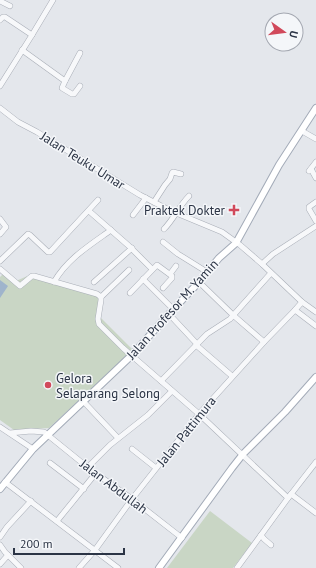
<svg xmlns="http://www.w3.org/2000/svg" width="316" height="568" font-family="'PT Sans',sans-serif">
	<rect width="100%" height="100%" fill="#e4e7ec"/>
	<g fill="#c9d6c5">
		<polygon points="3,274 16,281 32,274 103,296 100,317 133,350 49,428 14,430 0,420 0,277"/>
		<polygon points="210,511 252,543 233,568 167,568"/>
	</g>
	<polygon fill="#9fb4cc" points="0,280 8,286 0,298"/>
	<g fill="none" stroke-linecap="round" stroke-linejoin="round">
		<g stroke="#a9aeb7" stroke-width="6">
			<g id="minor">
				<polyline points="0,1 10,6"/>
				<polyline points="0,20 3,17 5,17 32,35"/>
				<polyline points="22,50 65,81"/>
				<polyline points="80,53 65,81 62,88 72,94 74,94 80,86"/>
				<polyline points="0,86 32,35 53,0"/>
				<polyline points="0,108 18,122 37,132 140,195 169,210 222,232 240,245 262,264 302,302 316,312"/>
				<polyline points="302,131 316,139"/>
				<polyline points="311,169 316,178"/>
				<polyline points="309,171 316,162"/>
				<polyline points="154,202 165,185 170,179 172,173 173,172 181,174"/>
				<polyline points="316,202 309,207 309,209 316,221"/>
				<polyline points="89,211 129,246 152,269"/>
				<polyline points="133,215 146,198"/>
				<polyline points="0,219 6,227 0,234"/>
				<path d="M164 229C174 219 179 206 189 196"/>
				<polyline points="163,242 178,254 207,272"/>
				<polyline points="0,261 28,234 30,235 48,252 50,252 98,200"/>
				<polyline points="262,264 273,254 316,226"/>
				<polyline points="0,269 20,286 32,276 34,276 97,294 101,297"/>
				<polyline points="129,270 101,297 101,300 98,319 99,324 123,348 199,414 288,498"/>
				<polyline points="170,274 176,266"/>
				<polyline points="143,279 173,309"/>
				<path d="M54 282C67 259 90 245 111 230"/>
				<polyline points="94,282 132,248"/>
				<polyline points="199,282 233,315 264,342"/>
				<polyline points="130,293 157,265 172,276 172,278 163,288"/>
				<polyline points="295,310 316,326"/>
				<polyline points="169,314 197,344"/>
				<polyline points="196,345 232,376"/>
				<polyline points="161,381 207,334 230,319 271,273"/>
				<polyline points="83,401 118,438"/>
				<polyline points="0,427 33,449"/>
				<polyline points="10,433 31,431 44,432 91,470 132,499 182,538"/>
				<polyline points="132,449 156,468"/>
				<polyline points="50,463 84,489"/>
				<polyline points="88,467 110,445 148,415 172,391"/>
				<polyline points="5,482 118,568"/>
				<polyline points="291,494 316,513"/>
				<polyline points="57,521 96,473"/>
				<polyline points="261,535 264,539 271,545"/>
				<polyline points="0,537 7,527 31,501"/>
				<polyline points="0,545 5,552 21,568"/>
				<polyline points="0,564 8,555"/>
				<polyline points="79,568 95,550 132,499 199,414 264,342 295,310 302,302"/>
				<polyline points="237,568 288,498 316,462"/>
			</g>
		</g>
		<g stroke="#a3abb8" stroke-width="8">
			<g id="major">
				<polyline points="0,489 33,449 132,355 169,314 199,282 219,258 236,243 279,165 316,108"/>
				<polyline points="159,568 232,468 243,454 285,412 316,377"/>
			</g>
		</g>
		<use href="#minor" stroke="#f7f8fa" stroke-width="5"/>
		<use href="#major" stroke="#fff" stroke-width="6"/>
	</g>
	<g fill="#d1495b" stroke="#f4f6f9" stroke-width="1.5">
		<path d="M232 204h4v4h4v4h-4v4h-4v-4h-4v-4h4z"/>
		<circle cx="48" cy="385" r="4"/>
	</g>
	<g text-anchor="middle" stroke-width="3" stroke-linejoin="round" paint-order="stroke">
		<g font-size="13" fill="#2b3445" stroke="#f4f6f9">
			<text transform="translate(83 160) rotate(32)" y="5">Jalan Teuku Umar</text>
			<text transform="translate(172 309) rotate(-48)" y="5">Jalan Profesor M. Yamin</text>
			<text transform="translate(186 431) rotate(-51)" y="5">Jalan Pattimura</text>
			<text transform="translate(114 486) rotate(37)" y="5">Jalan Abdullah</text>
		</g>
		<g font-size="13" fill="#2b3445" stroke="#f4f6f9" text-anchor="end">
			<text x="225" y="215">Praktek Dokter</text>
			<text x="56" y="383" text-anchor="start">Gelora<tspan x="56" dy="15">Selaparang Selong</tspan></text>
		</g>
	</g>
	<g transform="translate(284 32) rotate(104)"><circle r="19" fill="#f4f6f9" stroke="#a4a8b1"/>
	<path d="M0-3L7 15L0 10L-7 15Z" fill="#d1495b"/>
	<text y="-6" font-size="11" font-weight="bold" text-anchor="middle" fill="#2b3445">U</text>
	</g>
	<path d="M14 548v6h110v-6" fill="none" stroke="#2b3445" stroke-width="2"/>
	<text x="20" y="548" font-size="12" fill="#2b3445" stroke="#f4f6f9" stroke-width="3" paint-order="stroke">200 m</text>
</svg>
